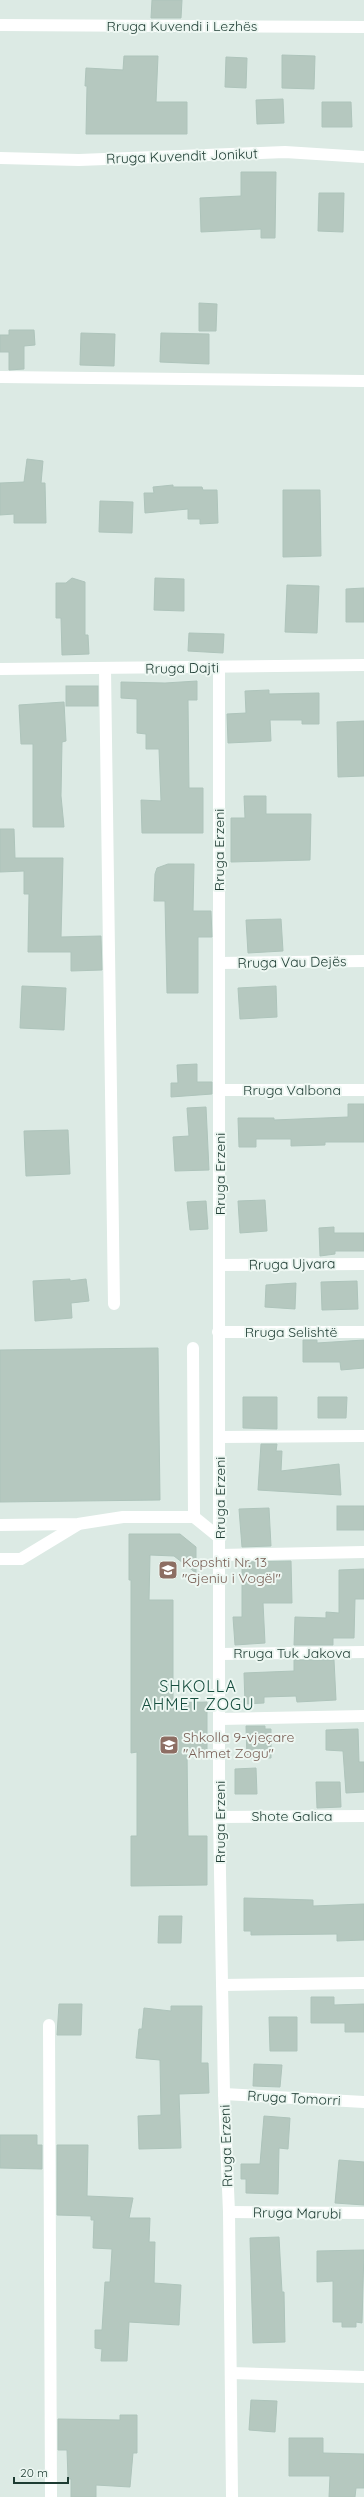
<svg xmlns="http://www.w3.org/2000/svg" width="364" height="2497" font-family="Quicksand,sans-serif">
	<rect width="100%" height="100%" fill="#dceae4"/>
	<g fill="#b5c8bf" stroke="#aec4bb">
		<polygon points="152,0 182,0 181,18 151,18"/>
		<polygon points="282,55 315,56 314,89 282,88"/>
		<polygon points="124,56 158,56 156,102 187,102 187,134 86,134 87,86 85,86 86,68 123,70"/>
		<polygon points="226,57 247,58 246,88 225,87"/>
		<polygon points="283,99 284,123 257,124 256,100"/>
		<polygon points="322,102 351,102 352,127 322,127"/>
		<polygon points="241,172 276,172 275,238 261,238 261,229 201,232 200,198 241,196"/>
		<polygon points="319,193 344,193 343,232 318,231"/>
		<polygon points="199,303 217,304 216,331 199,331"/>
		<polygon points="9,330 34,330 35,345 24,346 24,369 9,370 9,352 0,352 0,335 9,335"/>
		<polygon points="81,333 115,334 114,366 80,365"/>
		<polygon points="161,333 209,334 209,364 160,362"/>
		<polygon points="27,459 43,461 41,483 45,483 46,523 14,523 14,514 0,515 0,483 24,482"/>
		<polygon points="173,485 173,487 202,487 203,490 217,490 218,523 200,524 200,519 188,519 188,509 145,513 144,493 154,493 153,487"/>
		<polygon points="283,490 320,490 321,556 283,557"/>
		<polygon points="100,501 133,502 132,533 99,532"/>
		<polygon points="72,578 85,582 85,635 88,635 89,654 62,655 61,618 56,618 56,583 66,583"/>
		<polygon points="155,578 184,579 184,611 154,610"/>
		<polygon points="287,585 319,586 317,633 285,632"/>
		<polygon points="364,588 364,622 346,622 346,589"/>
		<polygon points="189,633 224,634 223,653 188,651"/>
		<polygon points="197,681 197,700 188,700 189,788 203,788 203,833 142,833 141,800 161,801 159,749 146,749 146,734 137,733 137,699 121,698 121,682 165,683"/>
		<rect x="66" y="686" width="32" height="20"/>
		<polygon points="269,690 269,694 319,693 319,724 302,724 302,720 270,720 271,741 228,743 227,714 246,713 245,691"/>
		<polygon points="64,702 66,741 62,742 61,796 64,827 33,827 33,744 21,744 19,705"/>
		<polygon points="364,721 364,776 338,777 337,722"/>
		<polygon points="244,796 266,796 266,814 311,814 310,860 231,862 231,818 245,818"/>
		<polygon points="0,829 14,829 15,858 63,858 61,937 101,936 102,970 71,971 71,952 28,952 29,894 24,894 24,871 0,872"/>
		<polygon points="168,864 194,864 193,911 211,911 212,937 198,937 198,993 167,993 165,901 154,901 155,874 157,868"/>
		<polygon points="281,919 283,951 248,953 246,920"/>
		<polygon points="22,986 66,988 64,1030 20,1028"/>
		<polygon points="276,986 277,1017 240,1019 238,988"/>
		<polygon points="197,1064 197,1082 212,1082 212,1094 171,1097 171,1083 178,1083 177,1065"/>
		<polygon points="348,1104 364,1104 364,1142 325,1142 325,1145 291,1146 291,1139 256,1139 256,1147 239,1147 238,1118 274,1118 274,1120 348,1117"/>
		<polygon points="206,1107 209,1170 175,1171 173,1137 189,1136 187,1108"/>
		<polygon points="68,1130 70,1174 26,1176 24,1131"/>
		<polygon points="265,1200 267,1231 240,1233 238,1201"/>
		<polygon points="206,1201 208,1229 190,1230 187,1202"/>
		<polygon points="334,1227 334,1233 364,1233 364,1251 335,1251 335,1254 320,1256 319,1228"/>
		<polygon points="70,1279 70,1281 86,1279 89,1301 71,1303 72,1318 35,1321 33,1281"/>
		<polygon points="357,1281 358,1309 322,1310 321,1282"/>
		<polygon points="296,1283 295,1309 265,1307 266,1285"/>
		<polygon points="303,1340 317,1340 317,1343 364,1340 364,1368 341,1370 340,1362 303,1362"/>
		<polygon points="158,1348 160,1500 0,1502 0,1350"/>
		<polygon points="243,1397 277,1397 277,1429 243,1428"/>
		<polygon points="318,1397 347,1397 346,1418 318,1418"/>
		<polygon points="261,1444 277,1444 276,1451 282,1451 281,1471 339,1464 341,1495 258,1490"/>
		<rect x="337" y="1506" width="27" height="24"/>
		<polygon points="269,1508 271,1546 242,1547 239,1509"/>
		<polygon points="129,1534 180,1534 196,1547 196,1573 174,1556 150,1555 149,1600 173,1600 173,1703 207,1702 207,1752 187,1752 188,1836 207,1836 207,1885 131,1886 131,1836 137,1836 137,1752 131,1753 131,1580 129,1580"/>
		<polygon points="291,1561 292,1603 263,1603 265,1643 235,1645 233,1617 242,1617 242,1562"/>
		<polygon points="364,1569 364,1599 355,1599 354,1638 333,1638 333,1645 294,1645 295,1617 326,1618 326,1612 339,1613 339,1570"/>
		<polygon points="294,1660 334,1660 336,1700 297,1702 296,1696 264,1697 264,1703 245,1704 244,1673 294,1671"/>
		<polygon points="246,1726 265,1726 265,1729 271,1729 271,1758 247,1758"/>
		<polygon points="358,1729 359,1762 364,1762 364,1792 346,1793 343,1751 326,1750 326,1730"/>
		<polygon points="256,1768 257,1794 235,1794 235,1769"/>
		<polygon points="316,1782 340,1782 341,1807 317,1808"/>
		<polygon points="244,1898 313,1900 313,1906 364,1904 364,1940 337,1941 337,1934 251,1935 251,1931 244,1931"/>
		<polygon points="159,1916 182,1916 181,1943 158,1943"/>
		<polygon points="311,1997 334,1997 334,2005 364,2004 364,2032 345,2032 345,2023 311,2023"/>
		<polygon points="59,2004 82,2004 81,2035 57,2035"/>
		<polygon points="171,2006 202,2006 201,2063 208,2063 209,2093 179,2094 181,2148 139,2149 138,2116 161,2115 160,2060 136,2058 139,2029 142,2029 144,2008 171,2011"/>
		<polygon points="269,2017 297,2017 297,2051 270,2051"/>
		<polygon points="254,2064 282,2065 280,2087 253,2086"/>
		<polygon points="264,2116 290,2118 288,2149 279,2148 278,2194 246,2193 246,2179 241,2179 241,2164 260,2164"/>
		<polygon points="0,2135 37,2135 37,2145 42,2145 42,2169 0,2168"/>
		<polygon points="57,2145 88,2145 87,2196 133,2198 129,2218 150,2218 149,2242 155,2242 154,2283 181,2285 179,2325 129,2322 127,2361 101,2361 102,2349 95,2348 95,2330 102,2330 105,2282 110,2282 112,2249 93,2248 94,2220 91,2220 91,2216 57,2215"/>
		<polygon points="339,2160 364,2162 364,2205 335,2203"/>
		<polygon points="279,2237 282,2292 284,2292 285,2342 253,2343 250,2238"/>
		<polygon points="364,2250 362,2323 356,2322 356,2327 342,2327 342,2322 333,2322 333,2281 317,2282 317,2251"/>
		<polygon points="251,2400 277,2401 275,2432 249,2430"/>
		<polygon points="120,2415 137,2415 137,2453 133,2453 130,2487 96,2485 96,2497 71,2497 71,2479 68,2479 67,2450 58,2450 58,2419 120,2420"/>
		<polygon points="289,2438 323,2438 323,2453 364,2454 364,2488 356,2488 355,2497 329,2497 330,2476 289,2476"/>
	</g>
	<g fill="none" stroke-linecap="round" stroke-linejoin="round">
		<g stroke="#fff" stroke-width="12">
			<polyline points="0,25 364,27"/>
			<polyline points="0,158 79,160 285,152 364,157"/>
			<polyline points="0,377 364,381"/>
			<polyline points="219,667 219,1817 224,2094 229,2212 232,2497"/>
			<polyline points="0,669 364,665"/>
			<polyline points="105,669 114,1304"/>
			<polyline points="220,963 364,961"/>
			<polyline points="221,1090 364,1090"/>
			<polyline points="219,1265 364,1264"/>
			<polyline points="218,1332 364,1332"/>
			<polyline points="193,1348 194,1517"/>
			<polyline points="220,1437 364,1436"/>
			<polyline points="0,1525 78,1524 123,1517 194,1517 220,1538"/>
			<polyline points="220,1555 364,1552"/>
			<polyline points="0,1559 21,1559 77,1525"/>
			<polyline points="220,1654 364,1652"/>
			<polyline points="220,1719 364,1716"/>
			<polyline points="219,1817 364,1816"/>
			<polyline points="222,1985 364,1983"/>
			<polyline points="49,2025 51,2497"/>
			<polyline points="224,2094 364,2102"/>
			<polyline points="229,2212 364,2213"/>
			<polyline points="231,2373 364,2377"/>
		</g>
	</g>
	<defs>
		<g id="school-square" transform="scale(1)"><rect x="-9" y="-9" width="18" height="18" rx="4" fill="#8d6e63" stroke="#edf7f2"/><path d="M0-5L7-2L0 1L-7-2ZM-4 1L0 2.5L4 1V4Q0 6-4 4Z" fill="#fff"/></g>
	</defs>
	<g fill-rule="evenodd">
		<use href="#school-square" x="168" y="1570"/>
		<use href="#school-square" x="169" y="1745"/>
	</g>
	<g text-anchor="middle" stroke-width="4" stroke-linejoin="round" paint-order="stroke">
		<g font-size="14" fill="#1d3b32" stroke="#edf7f2">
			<text x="182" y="31">Rruga Kuvendi i Lezhës</text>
			<text transform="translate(182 156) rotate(-2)" y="5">Rruga Kuvendit Jonikut</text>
			<text transform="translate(182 668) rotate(-1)" y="5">Rruga Dajti</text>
			<text transform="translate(219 850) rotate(-90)" y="5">Rruga Erzeni</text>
			<text transform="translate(292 962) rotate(-1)" y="5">Rruga Vau Dejës</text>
			<text x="292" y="1095">Rruga Valbona</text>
			<text transform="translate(220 1174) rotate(-90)" y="5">Rruga Erzeni</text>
			<text transform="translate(292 1264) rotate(-1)" y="5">Rruga Ujvara</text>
			<text x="291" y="1337">Rruga Selishtë</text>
			<text transform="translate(220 1498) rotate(-90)" y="5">Rruga Erzeni</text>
			<text x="292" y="1658">Rruga Tuk Jakova</text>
			<text x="292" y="1821">Shote Galica</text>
			<text transform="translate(220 1822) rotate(-90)" y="5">Rruga Erzeni</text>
			<text transform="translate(294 2098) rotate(3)" y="5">Rruga Tomorri</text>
			<text transform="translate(226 2146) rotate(-92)" y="5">Rruga Erzeni</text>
			<text transform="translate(297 2213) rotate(1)" y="5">Rruga Marubi</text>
		</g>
		<g font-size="14" fill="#785e54" stroke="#edf7f2" text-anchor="start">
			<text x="182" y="1567">Kopshti Nr. 13<tspan x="182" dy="16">"Gjeniu i Vogël"</tspan></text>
			<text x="183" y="1742">Shkolla 9-vjeçare<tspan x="183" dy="16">"Ahmet Zogu"</tspan></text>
		</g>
		<g font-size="16" letter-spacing="1" fill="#174e3f" stroke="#edf7f2">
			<text x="198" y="1692">SHKOLLA<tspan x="198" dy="18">AHMET ZOGU</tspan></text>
		</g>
	</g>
	<path d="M14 2477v6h54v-6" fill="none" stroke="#1d3b32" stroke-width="2"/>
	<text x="20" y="2477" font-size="12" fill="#1d3b32" stroke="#edf7f2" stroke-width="3" paint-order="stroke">20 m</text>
</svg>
